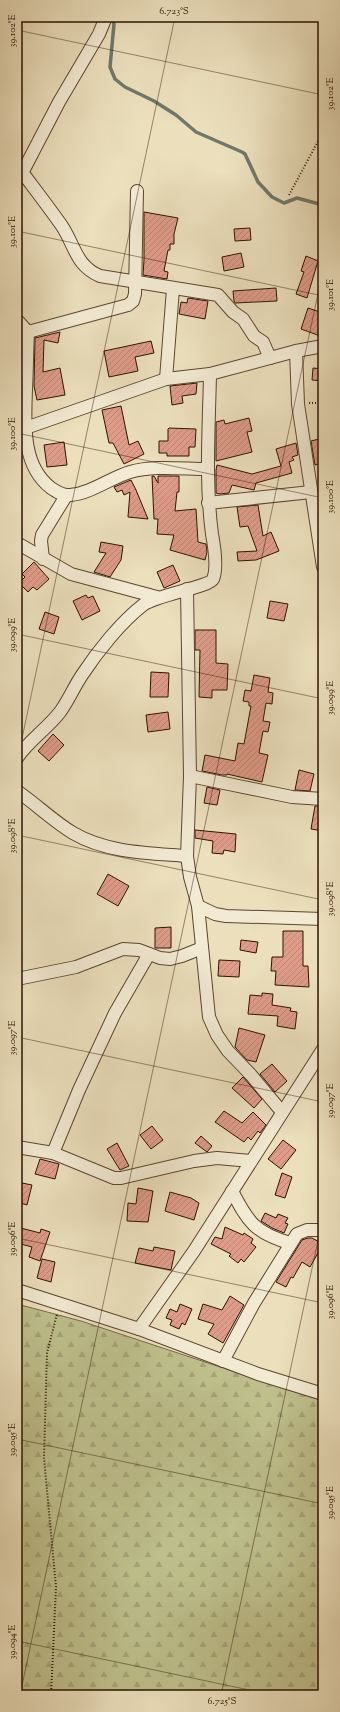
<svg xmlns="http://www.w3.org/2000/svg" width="340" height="1712" font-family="'Sorts Mill Goudy',serif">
	<defs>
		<pattern id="forest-firs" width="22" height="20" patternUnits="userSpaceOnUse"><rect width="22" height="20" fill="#bec08c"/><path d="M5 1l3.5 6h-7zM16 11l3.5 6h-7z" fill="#a4a477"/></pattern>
		<pattern id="building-hatch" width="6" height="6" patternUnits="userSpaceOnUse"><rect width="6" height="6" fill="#df9c89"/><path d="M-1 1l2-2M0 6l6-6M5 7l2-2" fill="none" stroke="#c08575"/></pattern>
	</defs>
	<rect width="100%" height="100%" fill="#ebdfbc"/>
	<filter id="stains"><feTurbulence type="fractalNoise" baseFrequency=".005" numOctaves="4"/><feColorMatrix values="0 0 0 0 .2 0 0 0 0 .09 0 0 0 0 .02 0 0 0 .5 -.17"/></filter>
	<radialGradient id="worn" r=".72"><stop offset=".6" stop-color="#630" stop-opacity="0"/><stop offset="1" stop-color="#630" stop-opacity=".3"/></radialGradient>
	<polygon fill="url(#forest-firs)" stroke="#766947" points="17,1304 81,1321 323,1401 323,1695 17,1695"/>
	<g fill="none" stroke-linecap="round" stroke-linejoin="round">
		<polyline stroke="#6e786c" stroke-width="3.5" points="112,17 114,24 110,67 115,79 125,87 154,101 176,115 196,132 242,152 245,154 258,182 272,197 284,203 297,198 323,205"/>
	</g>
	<g fill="url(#building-hatch)" stroke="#2e1202">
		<polygon points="144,212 178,218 174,234 174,244 170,244 170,250 168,250 164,271 168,272 167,279 143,275 144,260"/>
		<polygon points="250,228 251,240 235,241 234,229"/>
		<polygon points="241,253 244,267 224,271 222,257"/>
		<polygon points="306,256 318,261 307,298 296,294 304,272 301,271"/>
		<polygon points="276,288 277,301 235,303 234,301 233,291"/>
		<polygon points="188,298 208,301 205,319 179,314 181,302 187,303"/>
		<polygon points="308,308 323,313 323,337 301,329"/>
		<polygon points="60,332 58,343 44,340 43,372 60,368 65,395 37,400 34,386 35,338"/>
		<polygon points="151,341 154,353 135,357 138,371 109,377 104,351"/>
		<polygon points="313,368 323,369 323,381 312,380"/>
		<polygon points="197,383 196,394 182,396 183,403 172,405 170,386"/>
		<polygon points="121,406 129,445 138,441 144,454 124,464 113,443 109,443 102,410"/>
		<polygon points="249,418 252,431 247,432 252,452 216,461 216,422 224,420 225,424"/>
		<polygon points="169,428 196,429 195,447 189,447 189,456 167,456 167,453 159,453 159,441 168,441 168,429"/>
		<polygon points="323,438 323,463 315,465 311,441"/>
		<polygon points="64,442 67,465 47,467 44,445"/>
		<polygon points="296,443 298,455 292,457 294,460 289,462 292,473 256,483 254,490 232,485 229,493 220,494 216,493 216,470 217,465 252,474 281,466 276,449"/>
		<polygon points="152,476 154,476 158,483 158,476 179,476 179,492 177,492 175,511 196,509 198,542 206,544 207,552 205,560 170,550 174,535 157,534 158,519 154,519"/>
		<polygon points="131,480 136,490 148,519 128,517 130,492 124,495 122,490 117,492 114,487"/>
		<polygon points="258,505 263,536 271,532 279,551 256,560 238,561 237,552 257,551 248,526 240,527 237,507"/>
		<polygon points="101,542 123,546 121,560 110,577 94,572 106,553 99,552"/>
		<polygon points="34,562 49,579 37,590 33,587 28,592 19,583 25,577 22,574"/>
		<polygon points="173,565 180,581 164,588 157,572"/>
		<polygon points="86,595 88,598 93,596 100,611 82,620 73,601"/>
		<polygon points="270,601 288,604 284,621 267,618"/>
		<polygon points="45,612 59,617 54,634 39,629"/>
		<polygon points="195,630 216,630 216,663 228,664 227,690 212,690 212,698 199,697 200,650 195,650"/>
		<polygon points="151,672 169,673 168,697 150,697"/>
		<polygon points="254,675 270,678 268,692 273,693 272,704 266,703 263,721 270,722 268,732 263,731 259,753 268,755 262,782 227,774 227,775 222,775 202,771 205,755 235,761 238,743 244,744 251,706 249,706 249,702 243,701 245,690 251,691"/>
		<polygon points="168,712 170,729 148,732 146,715"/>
		<polygon points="53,734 64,745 49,761 38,751"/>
		<polygon points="299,770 314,774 310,791 295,790"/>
		<polygon points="207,787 220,790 217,805 204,803"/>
		<polygon points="315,806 323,806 323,831 311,829"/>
		<polygon points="195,830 236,834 235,852 224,850 223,854 212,853 213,841 195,838"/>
		<polygon points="108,874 129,886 118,906 97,894"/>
		<polygon points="171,927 171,948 155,948 155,928"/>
		<polygon points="283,931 303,931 303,966 308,966 309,987 275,985 276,971 271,971 272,957 283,957"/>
		<polygon points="241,940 258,942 256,953 240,950"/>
		<polygon points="219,960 240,961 239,977 218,976"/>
		<polygon points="262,993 273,994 272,1005 291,1008 290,1011 297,1012 295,1029 277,1026 278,1016 248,1014 250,995 262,996"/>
		<polygon points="239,1028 265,1035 256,1062 247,1060 235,1047"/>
		<polygon points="272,1064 287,1081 275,1092 260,1074"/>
		<polygon points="243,1077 262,1099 254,1108 232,1088"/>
		<polygon points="224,1111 242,1123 253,1112 266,1125 260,1133 258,1131 251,1140 248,1137 244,1142 215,1122"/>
		<polygon points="152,1126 163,1140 151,1149 140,1135"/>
		<polygon points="201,1136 212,1146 207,1152 195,1143"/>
		<polygon points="283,1140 296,1150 281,1169 268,1159"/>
		<polygon points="117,1143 129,1166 120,1170 107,1149"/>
		<polygon points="40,1159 59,1164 55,1179 35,1174"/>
		<polygon points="282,1173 292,1177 285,1198 275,1195"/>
		<polygon points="17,1182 32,1185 27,1205 17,1202"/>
		<polygon points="138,1188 153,1191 148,1222 127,1221 128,1203 136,1204"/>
		<polygon points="170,1192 191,1198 199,1203 194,1220 165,1211"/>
		<polygon points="265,1213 276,1218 278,1214 288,1218 285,1223 288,1224 284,1233 272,1228 261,1221"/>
		<polygon points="17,1227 40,1233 41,1229 50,1232 40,1261 29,1257 32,1247 17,1243"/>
		<polygon points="225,1227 243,1235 244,1233 253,1239 251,1243 256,1247 244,1262 241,1259 238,1263 229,1256 231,1254 211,1244 215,1237 222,1239"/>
		<polygon points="308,1238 312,1238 323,1244 310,1267 302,1262 293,1278 291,1277 286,1287 276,1282 302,1240"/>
		<polygon points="154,1247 175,1251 171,1270 135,1263 139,1248 153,1251"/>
		<polygon points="42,1259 55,1262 51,1282 37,1278"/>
		<polygon points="230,1296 244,1305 223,1343 208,1334 214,1324 198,1319 203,1304 222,1310"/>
		<polygon points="180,1304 192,1309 185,1325 182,1323 179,1329 170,1325 172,1320 166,1318 170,1309 177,1312"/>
	</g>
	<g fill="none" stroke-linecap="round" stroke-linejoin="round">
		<g stroke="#5d4530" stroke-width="14">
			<g id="street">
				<polyline points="21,175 59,102 99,34 106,17"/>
				<path d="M17 177 21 175 25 176C37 192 50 209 62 226 75 246 76 266 100 276L218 295 233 312 243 319 254 336 263 342 270 358"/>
				<path d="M17 320 28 332C27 351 27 370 26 389 25 423 21 465 51 488 57 492 63 496 70 495 92 493 110 478 130 472 154 465 183 469 208 469"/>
				<polyline points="28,332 128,305 133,301 135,294 137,191"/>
				<polyline points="296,351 298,404 323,567"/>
				<polyline points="166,379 173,289"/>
				<polyline points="17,431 166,379 210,374 296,351 323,346"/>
				<polyline points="208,503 311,492"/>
				<polyline points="17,543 71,574 157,597"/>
				<polyline points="43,559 41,541 42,535 66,496"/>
				<polyline points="187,589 190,776 187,856 190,877 198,906 209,1017 217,1035 228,1051 251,1075 282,1112"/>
				<path d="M17 758C29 740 47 729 60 712 68 701 74 687 82 675 97 652 121 622 143 605 156 595 209 587 213 579 218 568 214 545 212 534 205 481 209 427 210 374"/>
				<polyline points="190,776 292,797 323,799"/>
				<path d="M17 791C36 804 53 821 73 833 107 853 149 853 187 856"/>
				<polyline points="198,906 215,914 226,916 323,919"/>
				<polyline points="17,979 76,967 123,949 139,950 160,958 170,959 182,956 202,948"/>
				<polyline points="17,1147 53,1153 114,1178 121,1178 194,1161 217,1158 251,1161"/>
				<polyline points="53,1153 79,1090 115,1013 149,954"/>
				<path d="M232 1191C248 1222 255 1233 290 1243"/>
				<polyline points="17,1290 139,1329 258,1374 323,1394"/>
				<polyline points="139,1329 194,1251 323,1049"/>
				<polyline points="223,1361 254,1303 297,1234 307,1230 323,1230"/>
			</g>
		</g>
		<g stroke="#2e1202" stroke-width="2" stroke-dasharray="1 2" stroke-linecap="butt">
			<polyline points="289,195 323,132"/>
			<polyline points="309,403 323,403"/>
			<polyline points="51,1695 56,1587 44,1458 47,1353 57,1314"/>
		</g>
		<use href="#street" stroke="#f2ead3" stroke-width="12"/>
	</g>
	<path fill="none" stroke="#2e1202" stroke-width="1" stroke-opacity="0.45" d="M17 30 323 95M17 231 323 296M17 433 323 498M17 634 323 699M17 762 175 17M17 835 323 900M17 1037 323 1102M17 1238 323 1303M17 1439 323 1504M17 1641 273 1695M20 1695 323 270M221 1695 323 1217"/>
	<rect width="340" height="1712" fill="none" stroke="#ebdfbc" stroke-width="44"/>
	<rect x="22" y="22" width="296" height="1668" fill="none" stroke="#2e1202" stroke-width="1.5"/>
	<g font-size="10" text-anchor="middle" fill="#2e1202">
		<text x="174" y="14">6.723°S</text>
		<text transform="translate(11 31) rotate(-90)" y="4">39.102°E</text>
		<text transform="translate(329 94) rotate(-90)" y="4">39.102°E</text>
		<text transform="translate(11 232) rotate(-90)" y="4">39.101°E</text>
		<text transform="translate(329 295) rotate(-90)" y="4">39.101°E</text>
		<text transform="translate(11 434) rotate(-90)" y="4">39.100°E</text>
		<text transform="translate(329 497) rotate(-90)" y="4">39.100°E</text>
		<text transform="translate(11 635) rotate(-90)" y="4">39.099°E</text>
		<text transform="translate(329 698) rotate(-90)" y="4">39.099°E</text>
		<text transform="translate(11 836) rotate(-90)" y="4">39.098°E</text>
		<text transform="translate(329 899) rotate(-90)" y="4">39.098°E</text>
		<text transform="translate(11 1038) rotate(-90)" y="4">39.097°E</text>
		<text transform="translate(329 1101) rotate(-90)" y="4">39.097°E</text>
		<text transform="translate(11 1239) rotate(-90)" y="4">39.096°E</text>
		<text transform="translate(329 1302) rotate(-90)" y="4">39.096°E</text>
		<text transform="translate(11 1440) rotate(-90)" y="4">39.095°E</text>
		<text transform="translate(329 1503) rotate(-90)" y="4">39.095°E</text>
		<text transform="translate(11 1642) rotate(-90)" y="4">39.094°E</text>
		<text x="222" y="1704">6.725°S</text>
	</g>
	<rect width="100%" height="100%" filter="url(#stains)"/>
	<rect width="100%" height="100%" fill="url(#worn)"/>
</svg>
